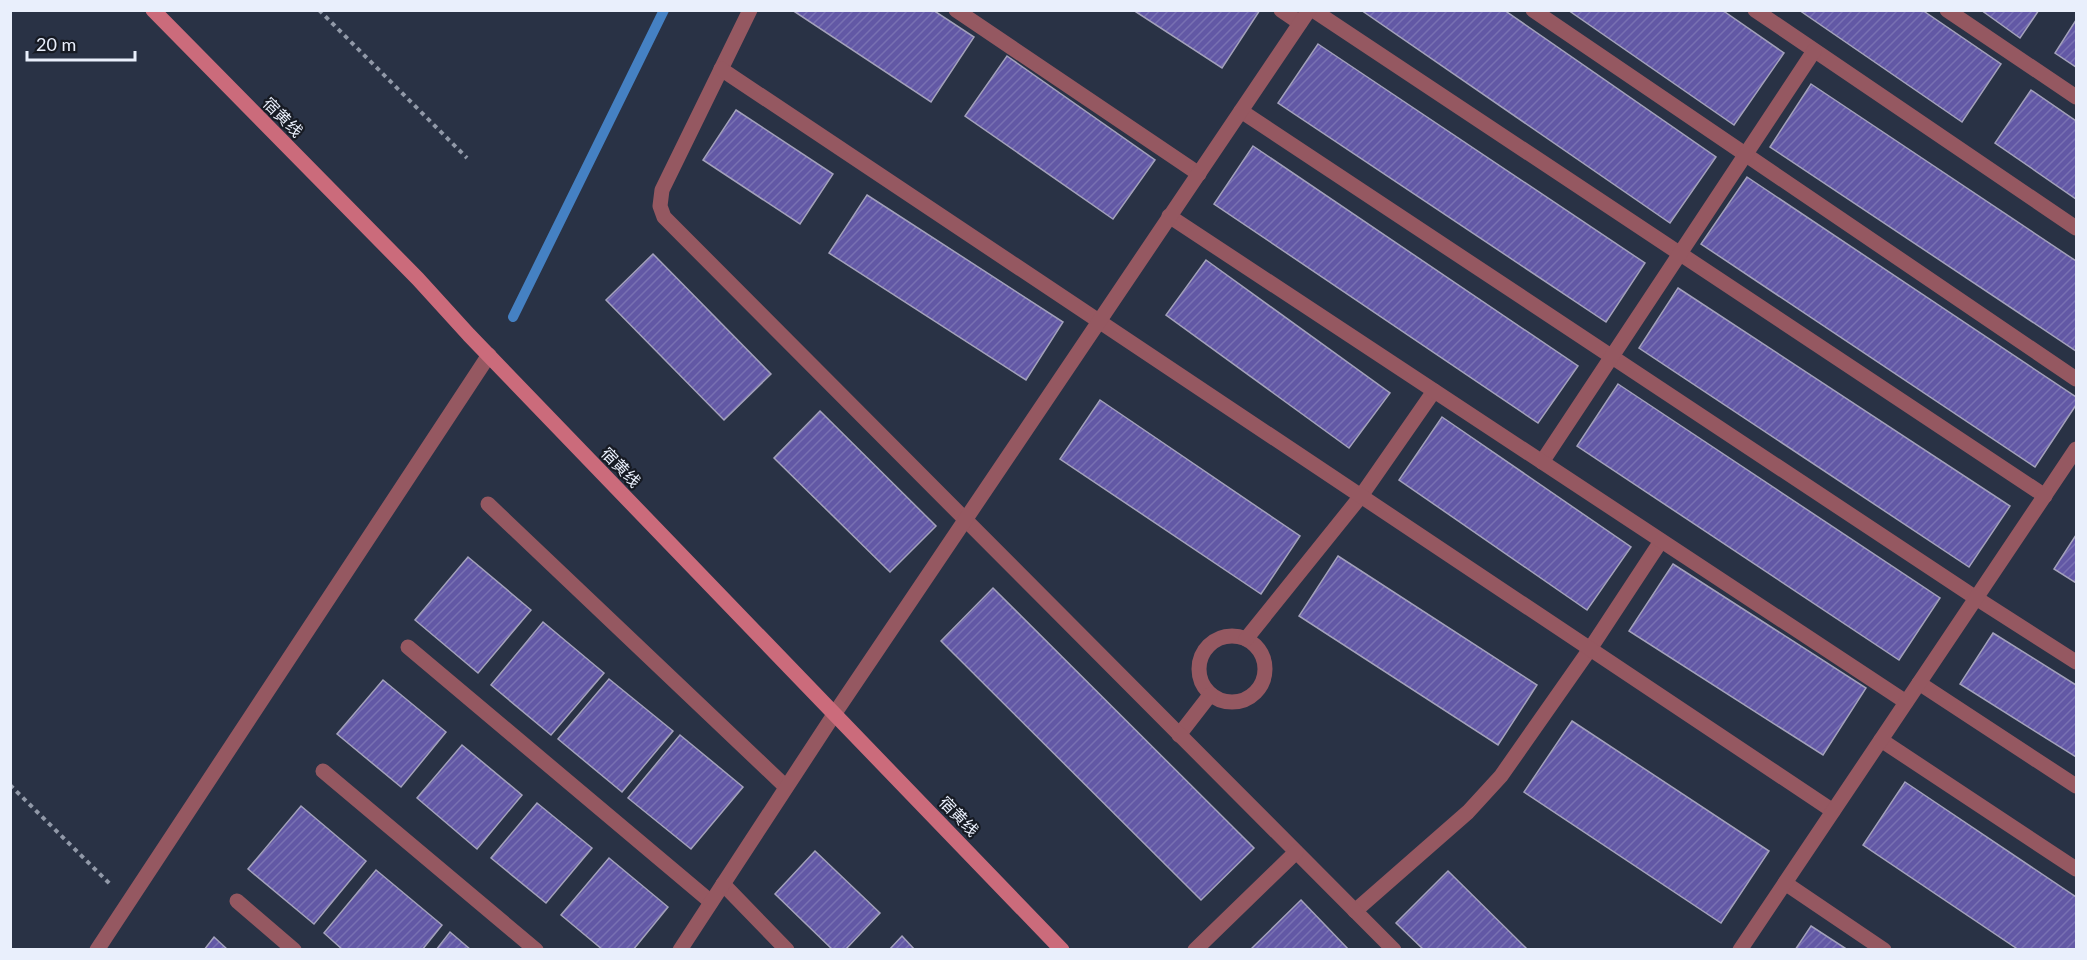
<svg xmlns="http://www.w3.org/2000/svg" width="2087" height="960" font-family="Lato,'Noto Sans SC',sans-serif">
	<defs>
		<pattern id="building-hatch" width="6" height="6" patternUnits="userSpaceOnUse" patternTransform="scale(1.5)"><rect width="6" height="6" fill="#6258a5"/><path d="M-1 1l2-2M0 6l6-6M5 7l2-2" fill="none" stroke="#7870b2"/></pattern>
	</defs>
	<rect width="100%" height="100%" fill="#293245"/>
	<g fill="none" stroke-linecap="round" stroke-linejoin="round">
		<polyline stroke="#4581c3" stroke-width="10" points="513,317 664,10"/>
	</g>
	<g fill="url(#building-hatch)" stroke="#a3a1bb" stroke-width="1.5">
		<polygon points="792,10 933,10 974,37 931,102"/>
		<polygon points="1133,10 1260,10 1222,68"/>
		<polygon points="1361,10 1504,10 1716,157 1670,223"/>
		<polygon points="1568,10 1722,10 1784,53 1734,125"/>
		<polygon points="1799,10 1922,10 2001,64 1962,122"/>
		<polygon points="1981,10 2039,10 2020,38"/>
		<polygon points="2076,20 2076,67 2055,53"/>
		<polygon points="1318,44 1645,263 1606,322 1278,103"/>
		<polygon points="1007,56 1155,160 1113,219 965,116"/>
		<polygon points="1811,84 2076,261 2076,351 1770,147"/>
		<polygon points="2031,90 2076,121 2076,199 1995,143"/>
		<polygon points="736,110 833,174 800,224 703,160"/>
		<polygon points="1253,146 1578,366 1538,423 1214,204"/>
		<polygon points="1747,177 2076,397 2076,405 2035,467 1701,244"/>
		<polygon points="867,195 1063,322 1026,380 829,253"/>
		<polygon points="653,254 771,374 724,420 606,300"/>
		<polygon points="1206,260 1390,393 1349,448 1166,315"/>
		<polygon points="1678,288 2010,506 1969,567 1639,348"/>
		<polygon points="1618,384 1940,598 1899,660 1577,446"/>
		<polygon points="1100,400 1300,536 1261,594 1060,459"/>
		<polygon points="820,411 936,526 890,572 774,458"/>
		<polygon points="1442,417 1631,547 1587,610 1399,480"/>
		<polygon points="2076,535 2076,583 2054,569"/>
		<polygon points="1338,556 1537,685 1498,745 1299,616"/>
		<polygon points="468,557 531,610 478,673 415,620"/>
		<polygon points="1673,564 1866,688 1823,755 1629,631"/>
		<polygon points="993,588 1254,848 1201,900 941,641"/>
		<polygon points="543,622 604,673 551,735 491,685"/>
		<polygon points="1993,633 2076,685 2076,757 1960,684"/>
		<polygon points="609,679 673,731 622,792 558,739"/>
		<polygon points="383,680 446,732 401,787 337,734"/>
		<polygon points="1572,721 1769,851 1721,923 1524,792"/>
		<polygon points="680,735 743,787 691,849 628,798"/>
		<polygon points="462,745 522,795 477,849 417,798"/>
		<polygon points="1905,782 2076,897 2076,950 2019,950 1863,845"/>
		<polygon points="537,803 592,848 546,903 491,858"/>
		<polygon points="301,806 366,861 314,924 248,869"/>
		<polygon points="815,851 880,913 845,950 833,950 775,894"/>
		<polygon points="609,858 668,907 633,950 603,950 561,915"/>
		<polygon points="376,870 442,925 422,950 343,950 324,933"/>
		<polygon points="1448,871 1528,950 1424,950 1396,923"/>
		<polygon points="1301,900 1349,950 1250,950"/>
		<polygon points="1811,926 1848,950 1795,950"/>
		<polygon points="450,932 471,950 436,950"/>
		<polygon points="902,936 915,950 889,950"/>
		<polygon points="214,937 228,950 204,950"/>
	</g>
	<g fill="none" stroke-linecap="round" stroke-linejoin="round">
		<g stroke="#9199a8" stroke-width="4" stroke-dasharray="4.5 4.5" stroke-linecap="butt">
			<polyline points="319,10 467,158"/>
			<polyline points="10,785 111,885"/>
		</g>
		<g stroke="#955861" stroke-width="15">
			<polyline points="956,10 1199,174"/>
			<polyline points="1281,10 1300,23"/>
			<polyline points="1313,10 2045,496"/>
			<polyline points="1533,10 2076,379"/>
			<polyline points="1755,10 2076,228"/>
			<polyline points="1241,111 1976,598 2076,662"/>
			<polyline points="1542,462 1814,51"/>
			<circle cx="1232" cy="669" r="33"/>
			<polyline points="1246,639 1361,496 1434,391"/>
			<polyline points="1919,683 2076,786"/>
			<polyline points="1179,735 1210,695"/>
			<polyline points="1881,740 2076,869"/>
			<polyline points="723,884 787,950"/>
			<polyline points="1355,911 1468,812 1501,776 1590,649 1661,541"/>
		</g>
		<g stroke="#955861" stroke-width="15">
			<polyline points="750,10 662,190 660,206 664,217 1394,950"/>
			<polyline points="1947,10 2076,97"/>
			<polyline points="721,69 1833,811"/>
			<polyline points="1169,216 1906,702"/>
			<polyline points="488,504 786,787"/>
			<polyline points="408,647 711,902"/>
			<polyline points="323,771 536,950"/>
			<polyline points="1785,883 1884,950"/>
			<polyline points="237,901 294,950"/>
			<polyline points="97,950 489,355"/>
			<polyline points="680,950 835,713 1309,10"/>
			<polyline points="1195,950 1296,852"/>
			<polyline points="1740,950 2076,449"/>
		</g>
		<polyline stroke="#cb6b7b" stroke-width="15" points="153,10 418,279 469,335 1062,950"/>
	</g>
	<g text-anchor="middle" stroke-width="4.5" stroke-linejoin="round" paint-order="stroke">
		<g font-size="16" fill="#e9effc" stroke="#161a23">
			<text transform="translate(283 117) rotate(45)" y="6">宿黄线</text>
			<text transform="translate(621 467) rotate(46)" y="6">宿黄线</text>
			<text transform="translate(959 816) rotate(46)" y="6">宿黄线</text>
		</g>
	</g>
	<rect width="2087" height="960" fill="none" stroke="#e9effc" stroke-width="24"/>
	<path d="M27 51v9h108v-9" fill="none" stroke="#e9effc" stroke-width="3"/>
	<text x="36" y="51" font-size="18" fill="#e9effc" stroke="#161a23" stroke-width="4.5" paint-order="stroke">20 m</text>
</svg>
